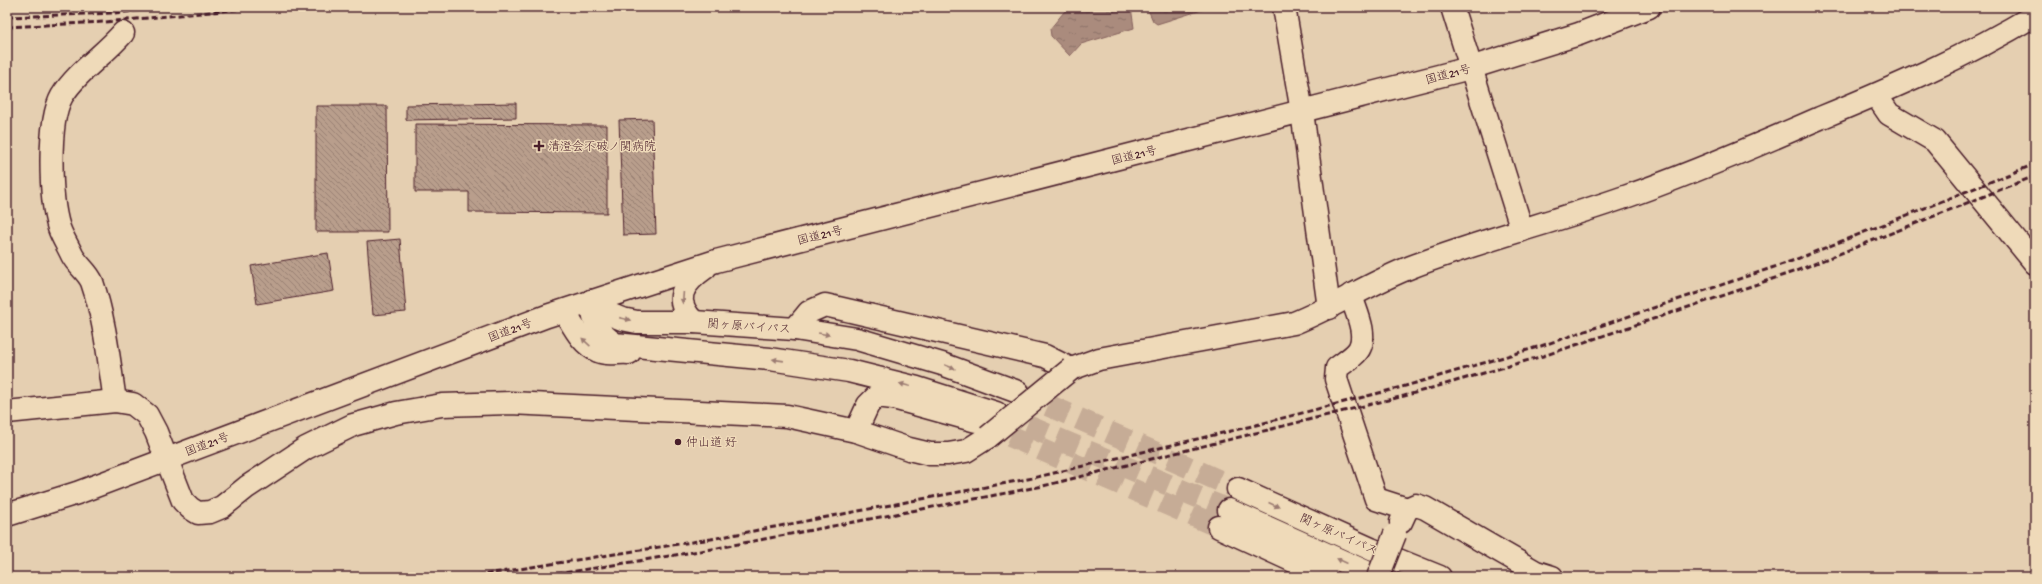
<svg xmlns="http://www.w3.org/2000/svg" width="2042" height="584" font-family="'Gochi Hand','Klee One',sans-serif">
	<defs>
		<pattern id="water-ripples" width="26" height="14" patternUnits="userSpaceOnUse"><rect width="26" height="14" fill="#aa8b7d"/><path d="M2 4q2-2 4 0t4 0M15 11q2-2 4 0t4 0" fill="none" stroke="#8c7167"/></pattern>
		<pattern id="building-back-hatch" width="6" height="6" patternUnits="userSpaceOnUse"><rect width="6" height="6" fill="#b99e8c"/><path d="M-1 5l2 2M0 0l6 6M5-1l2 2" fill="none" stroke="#988073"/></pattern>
	</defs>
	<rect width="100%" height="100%" fill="#e5cfb1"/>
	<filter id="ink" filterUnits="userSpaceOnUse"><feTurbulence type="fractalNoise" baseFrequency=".025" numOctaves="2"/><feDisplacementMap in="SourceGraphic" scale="8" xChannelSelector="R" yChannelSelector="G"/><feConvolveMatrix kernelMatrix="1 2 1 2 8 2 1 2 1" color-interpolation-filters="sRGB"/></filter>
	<g filter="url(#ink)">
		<g fill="url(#water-ripples)" stroke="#84605c">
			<polygon points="1072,7 1131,7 1134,28 1081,44 1070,56 1051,36 1050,29 1064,12"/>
			<polygon points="1147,7 1215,7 1208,8 1157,24 1153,21"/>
		</g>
		<g fill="url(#building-back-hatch)" stroke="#4a1f2b">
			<polygon points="516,103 516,118 406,120 406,105"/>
			<polygon points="316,106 387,106 388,232 316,232"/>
			<polygon points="652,119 656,234 623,235 619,120"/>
			<polygon points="415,124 607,125 607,213 469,212 469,192 415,192"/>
			<polygon points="400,239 406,312 373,315 367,242"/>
			<polygon points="328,253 334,291 257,304 251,266"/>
		</g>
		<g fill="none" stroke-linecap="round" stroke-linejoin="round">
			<polyline stroke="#c6ac96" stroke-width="22" stroke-dasharray="22 11" stroke-linecap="butt" points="980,423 1219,527"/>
			<g stroke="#c6ac96" stroke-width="22" stroke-dasharray="22 11" stroke-linecap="butt">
				<polyline points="1018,392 1238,489"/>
				<polyline points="996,413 1229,510"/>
			</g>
			<g stroke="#4a1f2b" stroke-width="25">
				<g id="minor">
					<polyline points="1284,7 1302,112 1329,308"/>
					<polyline points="1452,7 1522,230"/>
					<polyline points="1876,95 1889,114 1935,141 2035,263"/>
					<path d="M1351 295C1355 310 1367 332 1360 347 1357 355 1343 363 1337 368L1336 379 1376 499 1407 509"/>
					<path d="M795 329 809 312 825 305 1045 356 1071 369 1099 359 1294 323C1334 307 1370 283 1411 267 1481 240 1554 222 1625 197 1691 174 1756 146 1820 118 1893 88 1967 56 2035 15"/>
					<path d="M115 401C109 361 105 320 92 282 88 272 77 265 72 255 68 246 62 237 59 228 50 200 47 122 62 96 77 72 104 55 123 33"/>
					<polyline points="7,412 115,401 133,404 147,415 156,432 183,501 190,508 198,513 210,512 222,507 247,487 306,448 353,425 396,413 442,405 510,403 787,416 856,431 909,449 930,454 948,454 966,451 988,437"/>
					<polyline points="856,431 868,405 877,396 893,398 976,421"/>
					<polyline points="1401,522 1407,509 1416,505 1425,508 1536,572 1552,577"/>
					<polyline points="1219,527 1328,577"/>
				</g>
			</g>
			<g stroke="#4a1f2b" stroke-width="25">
				<g id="highway">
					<polyline points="591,301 607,313 622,319 637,322 694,322 795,329 857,339 942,364 1018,392"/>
					<path d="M591 301C595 326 594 329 615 344L770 359 849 371 917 388 996 413"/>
					<path d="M564 311C573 325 581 344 598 351 605 355 620 352 629 353"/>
					<path d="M694 322C672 300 682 284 705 268"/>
					<polyline points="1238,489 1371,549 1440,577"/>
					<polyline points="1229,510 1378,577"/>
					<polyline points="7,515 77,493 547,316 716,261 1470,68 1579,34 1649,7"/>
				</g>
			</g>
			<use href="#minor" stroke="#efdab9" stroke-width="22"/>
			<use href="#highway" stroke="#efdab9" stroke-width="22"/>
			<g stroke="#4a1f2b" stroke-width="3" stroke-dasharray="6 3" stroke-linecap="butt">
				<polyline points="7,17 114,13 173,7"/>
				<polyline points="7,27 105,22 264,7"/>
				<polyline points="468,577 711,539 1033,478 1252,426 1402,387 1541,346 1792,261 2035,164"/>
				<polyline points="539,577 712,549 1043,486 1404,396 1543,356 1796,271 2035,176"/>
			</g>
			<g stroke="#4a1f2b" stroke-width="25" stroke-linecap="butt">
				<g id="minor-bridge">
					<polyline points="988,437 1071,369"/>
					<polyline points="1378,577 1395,534"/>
				</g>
			</g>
			<use href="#minor-bridge" stroke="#efdab9" stroke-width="22"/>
		</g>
		<defs><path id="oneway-solid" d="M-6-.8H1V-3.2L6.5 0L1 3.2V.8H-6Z"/></defs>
		<g fill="#9c7c72">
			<use href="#oneway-solid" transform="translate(683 298) rotate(94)"/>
			<use href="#oneway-solid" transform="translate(625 319) rotate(13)"/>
			<use href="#oneway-solid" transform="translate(824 334) rotate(10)"/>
			<use href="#oneway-solid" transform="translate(586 342) rotate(-137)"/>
			<use href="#oneway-solid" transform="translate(778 360) rotate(-172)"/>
			<use href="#oneway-solid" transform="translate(950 367) rotate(21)"/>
			<use href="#oneway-solid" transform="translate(905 385) rotate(-165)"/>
			<use href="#oneway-solid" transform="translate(1274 505) rotate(24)"/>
			<use href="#oneway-solid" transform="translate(1342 561) rotate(-156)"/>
		</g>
	</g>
	<g fill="#4a1f2b" stroke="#efdab9" stroke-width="1.5">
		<path d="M537 140h4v4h4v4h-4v4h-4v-4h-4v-4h4z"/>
		<circle cx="678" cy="442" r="4"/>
	</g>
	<g text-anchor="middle" stroke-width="3" stroke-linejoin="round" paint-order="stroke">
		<g font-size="12" fill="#4a1f2b" stroke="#efdab9">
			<text transform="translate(1448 74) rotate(-15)" y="4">国道21号</text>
			<text transform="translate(1134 155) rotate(-14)" y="4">国道21号</text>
			<text transform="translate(820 235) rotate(-14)" y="4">国道21号</text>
			<text transform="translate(749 326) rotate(4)" y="4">関ヶ原バイパス</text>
			<text transform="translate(510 330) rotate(-21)" y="4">国道21号</text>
			<text transform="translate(207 444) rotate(-21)" y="4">国道21号</text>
			<text transform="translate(1339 534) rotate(24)" y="4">関ヶ原バイパス</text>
		</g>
		<g font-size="12" fill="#4a1f2b" stroke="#efdab9" text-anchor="start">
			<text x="548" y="150">清澄会不破ノ関病院</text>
			<text x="686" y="446">仲山道 好</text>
		</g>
	</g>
	<rect width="2042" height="584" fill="none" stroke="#efdab9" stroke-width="24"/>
	<rect x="12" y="12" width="2018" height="560" fill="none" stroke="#4a1f2b" stroke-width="1.5" filter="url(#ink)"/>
</svg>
